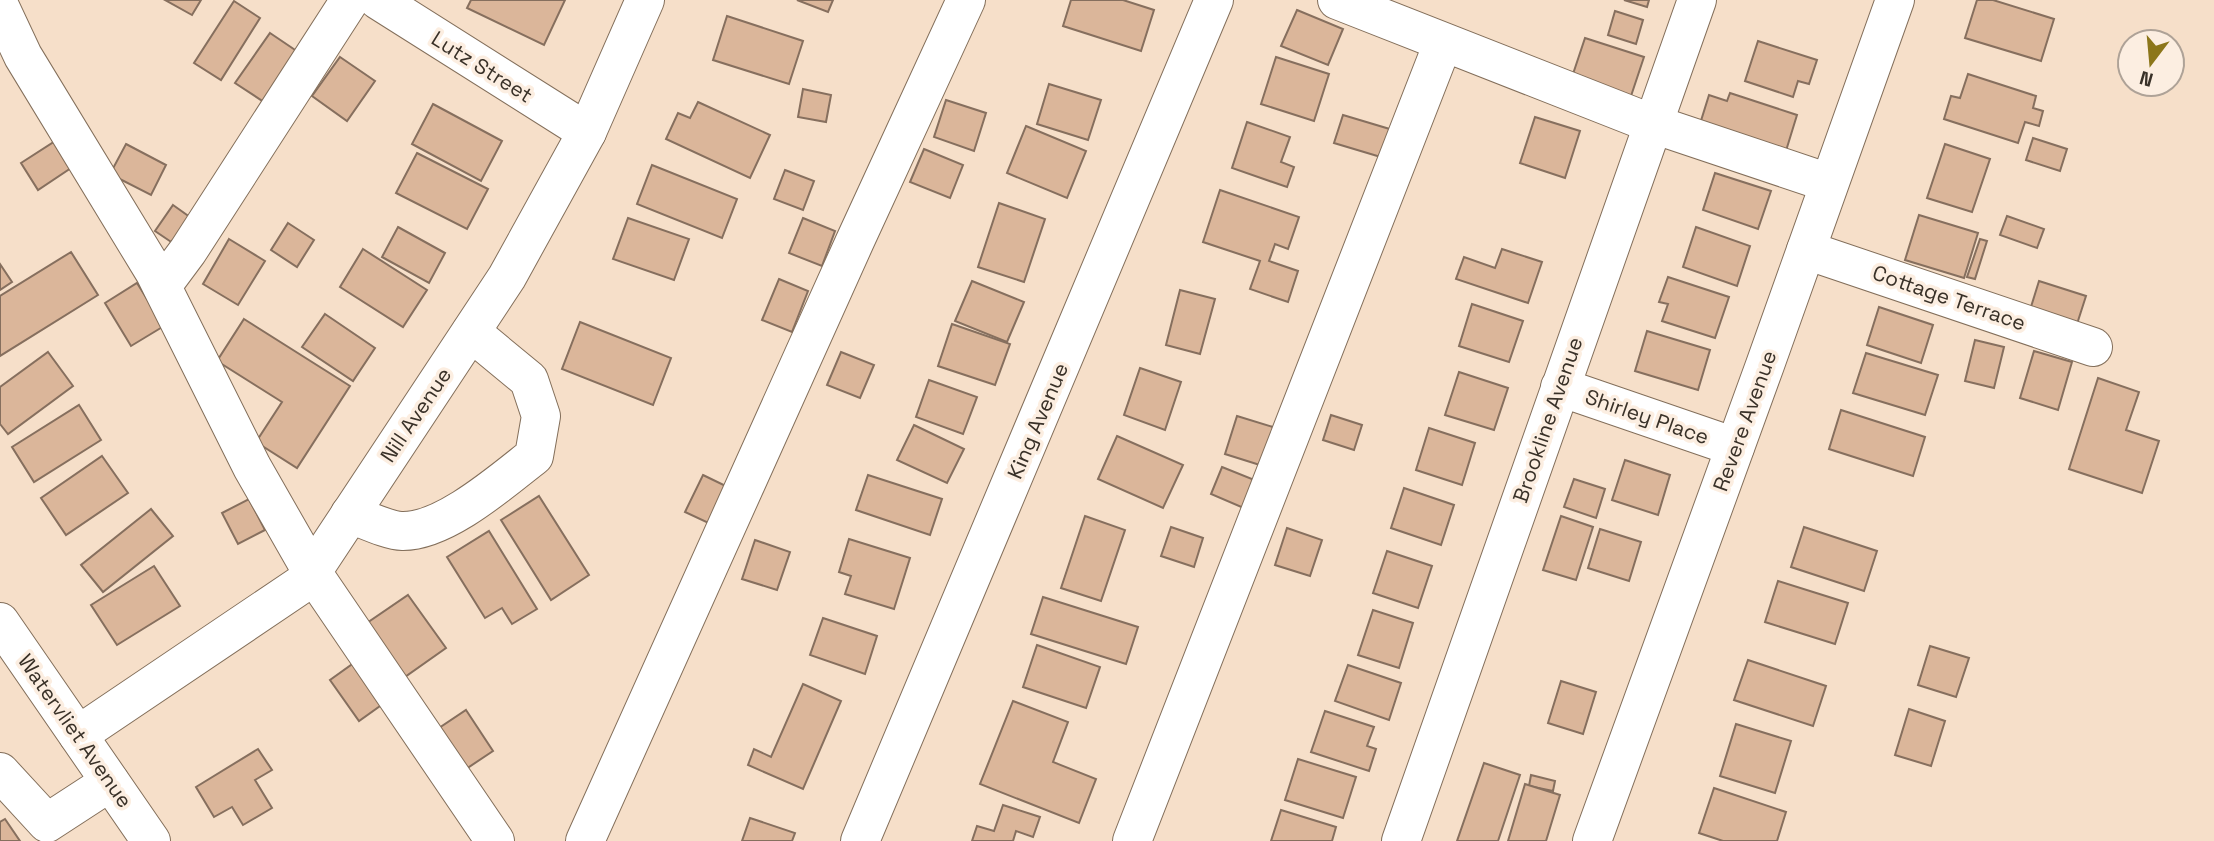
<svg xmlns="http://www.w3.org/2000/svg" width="2214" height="841" font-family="'Space Grotesk',sans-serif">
	<rect width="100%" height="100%" fill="#f6dfc9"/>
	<g fill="#dbb69a" stroke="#866f5e" stroke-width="2">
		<polygon points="165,0 201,0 192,15"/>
		<polygon points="471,0 565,0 544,45 467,8"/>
		<polygon points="797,0 833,0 828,12"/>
		<polygon points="1071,0 1123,0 1154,10 1141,51 1063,26"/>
		<polygon points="1624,0 1649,0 1647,7"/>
		<polygon points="1977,0 1993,0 2054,19 2041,61 1965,38"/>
		<polygon points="234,1 260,18 221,80 194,63"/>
		<polygon points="1297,10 1343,29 1328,65 1281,46"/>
		<polygon points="1615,11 1643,20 1636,44 1608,35"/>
		<polygon points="727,16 803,41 789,84 713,60"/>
		<polygon points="270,33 304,56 270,106 235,83"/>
		<polygon points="1585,38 1644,57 1631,96 1572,77"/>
		<polygon points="1758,41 1817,60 1809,84 1798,81 1793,97 1745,81"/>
		<polygon points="340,57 375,81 347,121 312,96"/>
		<polygon points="1276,57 1329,74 1314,121 1261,104"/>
		<polygon points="1968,74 2036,96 2033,108 2043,111 2039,126 2025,122 2018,143 1944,119 1951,96 1960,98"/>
		<polygon points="1049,84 1101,100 1088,140 1037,124"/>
		<polygon points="803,89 831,95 826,122 798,117"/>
		<polygon points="1730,93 1797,115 1785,154 1700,124 1709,95 1727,101"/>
		<polygon points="946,100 986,113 974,151 934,137"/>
		<polygon points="698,102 770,135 750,178 666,139 678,113 690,118"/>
		<polygon points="433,104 502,141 481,181 412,144"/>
		<polygon points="1343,115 1393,130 1384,158 1334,143"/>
		<polygon points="1535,117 1580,131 1565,178 1520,163"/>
		<polygon points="1247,122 1290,137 1281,162 1294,167 1287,187 1232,168"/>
		<polygon points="1026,126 1086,151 1067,198 1007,173"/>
		<polygon points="60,138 77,164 38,190 21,163"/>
		<polygon points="2033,138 2067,149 2060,171 2026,160"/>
		<polygon points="126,144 166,165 151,195 110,174"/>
		<polygon points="1945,144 1990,159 1972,212 1927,198"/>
		<polygon points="924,149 963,165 950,198 910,182"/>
		<polygon points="417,153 488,189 467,229 396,193"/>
		<polygon points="652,165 737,199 722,238 637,204"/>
		<polygon points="785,170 814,181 803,210 774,199"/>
		<polygon points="1715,173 1771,191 1758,229 1703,210"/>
		<polygon points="1220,190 1299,217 1288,249 1275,244 1269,261 1298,271 1288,302 1250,289 1260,261 1203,242"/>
		<polygon points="999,203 1045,219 1024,282 978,267"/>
		<polygon points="173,205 201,225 183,250 155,231"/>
		<polygon points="1919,215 1978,233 1964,278 1905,260"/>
		<polygon points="2007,216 2044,229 2037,248 2000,235"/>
		<polygon points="628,218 689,239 674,280 613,259"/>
		<polygon points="803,218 835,231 822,266 789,253"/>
		<polygon points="288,223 314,240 297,267 271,250"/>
		<polygon points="398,227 445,253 429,283 382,257"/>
		<polygon points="1696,227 1750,246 1737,286 1683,267"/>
		<polygon points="229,239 265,261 238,305 203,284"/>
		<polygon points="1980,239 1987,241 1975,279 1967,277"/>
		<polygon points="363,249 427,290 403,327 340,287"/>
		<polygon points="1502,249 1542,262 1528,303 1456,279 1464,257 1495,268"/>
		<polygon points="71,252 98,295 0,356 0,296"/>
		<polygon points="0,264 12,282 0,290"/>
		<polygon points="1668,277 1729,297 1715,338 1662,321 1668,304 1659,302"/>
		<polygon points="779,279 808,291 792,332 762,320"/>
		<polygon points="972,281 1024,302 1007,342 955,321"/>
		<polygon points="2039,281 2086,296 2077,324 2030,310"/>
		<polygon points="137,283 164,326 131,346 105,303"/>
		<polygon points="1180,290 1215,299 1200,354 1166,345"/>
		<polygon points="1472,304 1523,321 1509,362 1459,346"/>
		<polygon points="1879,307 1933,325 1921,363 1867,345"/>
		<polygon points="325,314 375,348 353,381 302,347"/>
		<polygon points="244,319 350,386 297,468 256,442 282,402 217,361"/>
		<polygon points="580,322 671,358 653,405 562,369"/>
		<polygon points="952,324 1010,344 995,385 938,366"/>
		<polygon points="1647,331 1710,350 1698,390 1635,371"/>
		<polygon points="1975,340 2004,347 1994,388 1965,381"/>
		<polygon points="2034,351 2072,362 2058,410 2020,398"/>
		<polygon points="48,352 73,386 8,434 0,424 0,387"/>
		<polygon points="841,352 874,365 860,398 827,385"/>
		<polygon points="1866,353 1938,375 1925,415 1853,393"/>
		<polygon points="1140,368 1181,382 1165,430 1124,415"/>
		<polygon points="1459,372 1508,388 1494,430 1445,415"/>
		<polygon points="2098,378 2139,392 2126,430 2159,441 2142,493 2069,469"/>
		<polygon points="929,380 977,397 963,434 916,417"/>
		<polygon points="79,405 101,440 34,482 12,447"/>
		<polygon points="1841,410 1925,437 1913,476 1829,449"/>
		<polygon points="1331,415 1362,425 1354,450 1323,440"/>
		<polygon points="1237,416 1276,428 1263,466 1225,454"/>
		<polygon points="914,425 964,449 947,483 897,460"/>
		<polygon points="1429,428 1475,443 1462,485 1416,470"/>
		<polygon points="1117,436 1183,465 1163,508 1098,479"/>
		<polygon points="102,456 128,493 66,535 41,498"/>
		<polygon points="1625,460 1670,475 1658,515 1612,500"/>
		<polygon points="1222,467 1257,481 1246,509 1211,494"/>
		<polygon points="703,475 734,490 717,527 685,512"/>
		<polygon points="868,475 942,499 930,535 856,510"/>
		<polygon points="1574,479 1605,489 1596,518 1564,507"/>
		<polygon points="1404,488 1454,505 1441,545 1391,528"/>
		<polygon points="539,496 589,575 551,600 501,520"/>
		<polygon points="249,499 265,530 238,544 222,513"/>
		<polygon points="151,509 173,536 103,592 81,565"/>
		<polygon points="1085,516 1125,530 1101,601 1061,588"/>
		<polygon points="1561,516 1593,527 1576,580 1543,570"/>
		<polygon points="1171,527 1203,538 1194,567 1161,556"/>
		<polygon points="1804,527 1877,551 1864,591 1791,567"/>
		<polygon points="1287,528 1322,540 1310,576 1275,565"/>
		<polygon points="1600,529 1641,542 1629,581 1588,568"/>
		<polygon points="489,531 537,609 512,624 502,608 485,618 447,557"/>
		<polygon points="849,539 910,558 894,609 845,594 851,576 839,572"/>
		<polygon points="755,540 790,552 777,590 742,579"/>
		<polygon points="1387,551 1432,566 1418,608 1373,593"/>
		<polygon points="154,566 180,606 117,645 91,605"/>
		<polygon points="1778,581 1848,603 1835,644 1765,622"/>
		<polygon points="408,595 446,648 402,679 364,625"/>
		<polygon points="1043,597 1138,627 1126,664 1031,634"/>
		<polygon points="1373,610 1413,623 1399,668 1358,655"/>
		<polygon points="823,618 877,636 865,674 810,655"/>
		<polygon points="1037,645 1100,667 1086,708 1023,687"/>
		<polygon points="1930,646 1969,658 1956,697 1918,685"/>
		<polygon points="358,660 387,701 359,721 330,680"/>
		<polygon points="1748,660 1826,686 1813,726 1734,700"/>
		<polygon points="1348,665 1401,683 1389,720 1335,701"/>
		<polygon points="1561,681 1596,692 1583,734 1548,723"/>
		<polygon points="803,684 841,701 803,789 748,765 754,749 771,757"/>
		<polygon points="1013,701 1068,722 1053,762 1096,779 1079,823 980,784"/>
		<polygon points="1909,709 1945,721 1931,766 1895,755"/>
		<polygon points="466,710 493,751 460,773 433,732"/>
		<polygon points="1325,711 1374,727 1367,746 1376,749 1369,771 1311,752"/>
		<polygon points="1736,724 1791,741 1775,793 1720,776"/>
		<polygon points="258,749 272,770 255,780 272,808 243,825 232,807 214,817 196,787"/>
		<polygon points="1298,759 1356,777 1343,818 1285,800"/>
		<polygon points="1484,763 1520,775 1498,841 1457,841"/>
		<polygon points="1531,775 1555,781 1553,791 1529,786"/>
		<polygon points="1525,784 1560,795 1546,841 1508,841"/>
		<polygon points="1714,788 1786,812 1777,841 1723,841 1699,833"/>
		<polygon points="1003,805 1040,817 1033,837 1016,831 1013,841 972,841 977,826 994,831"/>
		<polygon points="1281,810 1336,827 1332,841 1271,841"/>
		<polygon points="750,818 795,833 792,841 742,841"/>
		<polygon points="5,819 20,841 0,841 0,822"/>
	</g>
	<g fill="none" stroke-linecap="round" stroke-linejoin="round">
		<g stroke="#836f5b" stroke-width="40">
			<g id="minor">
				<polyline points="378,0 587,132"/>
				<polyline points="1337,0 1653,124 1829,183"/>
				<polyline points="0,7 23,56 155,273 252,467 312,572 495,841"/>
				<polyline points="1806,250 2093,347"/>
				<polyline points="162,286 188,251 350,0"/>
				<polyline points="1560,387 1735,447"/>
				<path d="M350 514C364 519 389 531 402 531 444 532 502 481 534 456L541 416 529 380 471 332"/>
				<polyline points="0,622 151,841"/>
				<polyline points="78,735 302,584 312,572 507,277 587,132 645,0"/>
				<polyline points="0,772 47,823 110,782"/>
				<polyline points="585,841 855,241 966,0"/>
				<polyline points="860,841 1214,0"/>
				<polyline points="1132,841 1443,43"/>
				<polyline points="1401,841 1697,0"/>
				<polyline points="1592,841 1765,365 1895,0"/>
			</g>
		</g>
		<use href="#minor" stroke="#fff" stroke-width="38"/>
	</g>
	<g text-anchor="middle" stroke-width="7" stroke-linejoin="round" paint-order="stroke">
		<g font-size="21" fill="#393128" stroke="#fceee1">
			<text transform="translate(482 67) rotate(32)" y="7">Lutz Street</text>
			<text transform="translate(1949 298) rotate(19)" y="7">Cottage Terrace</text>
			<text transform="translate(416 415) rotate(-56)" y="7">Nill Avenue</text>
			<text transform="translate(1647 417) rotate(19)" y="7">Shirley Place</text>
			<text transform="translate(1548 420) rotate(-71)" y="7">Brookline Avenue</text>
			<text transform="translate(1038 421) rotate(-67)" y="7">King Avenue</text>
			<text transform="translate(1745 421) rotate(-70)" y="7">Revere Avenue</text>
			<text transform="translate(75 731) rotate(55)" y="7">Watervliet Avenue</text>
		</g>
	</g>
	<g transform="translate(2151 63) rotate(196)"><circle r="33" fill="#fceee1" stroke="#aea297" stroke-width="2"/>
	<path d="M0-5L12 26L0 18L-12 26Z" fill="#8c761a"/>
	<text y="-10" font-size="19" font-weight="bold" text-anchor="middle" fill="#393128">N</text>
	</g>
</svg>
